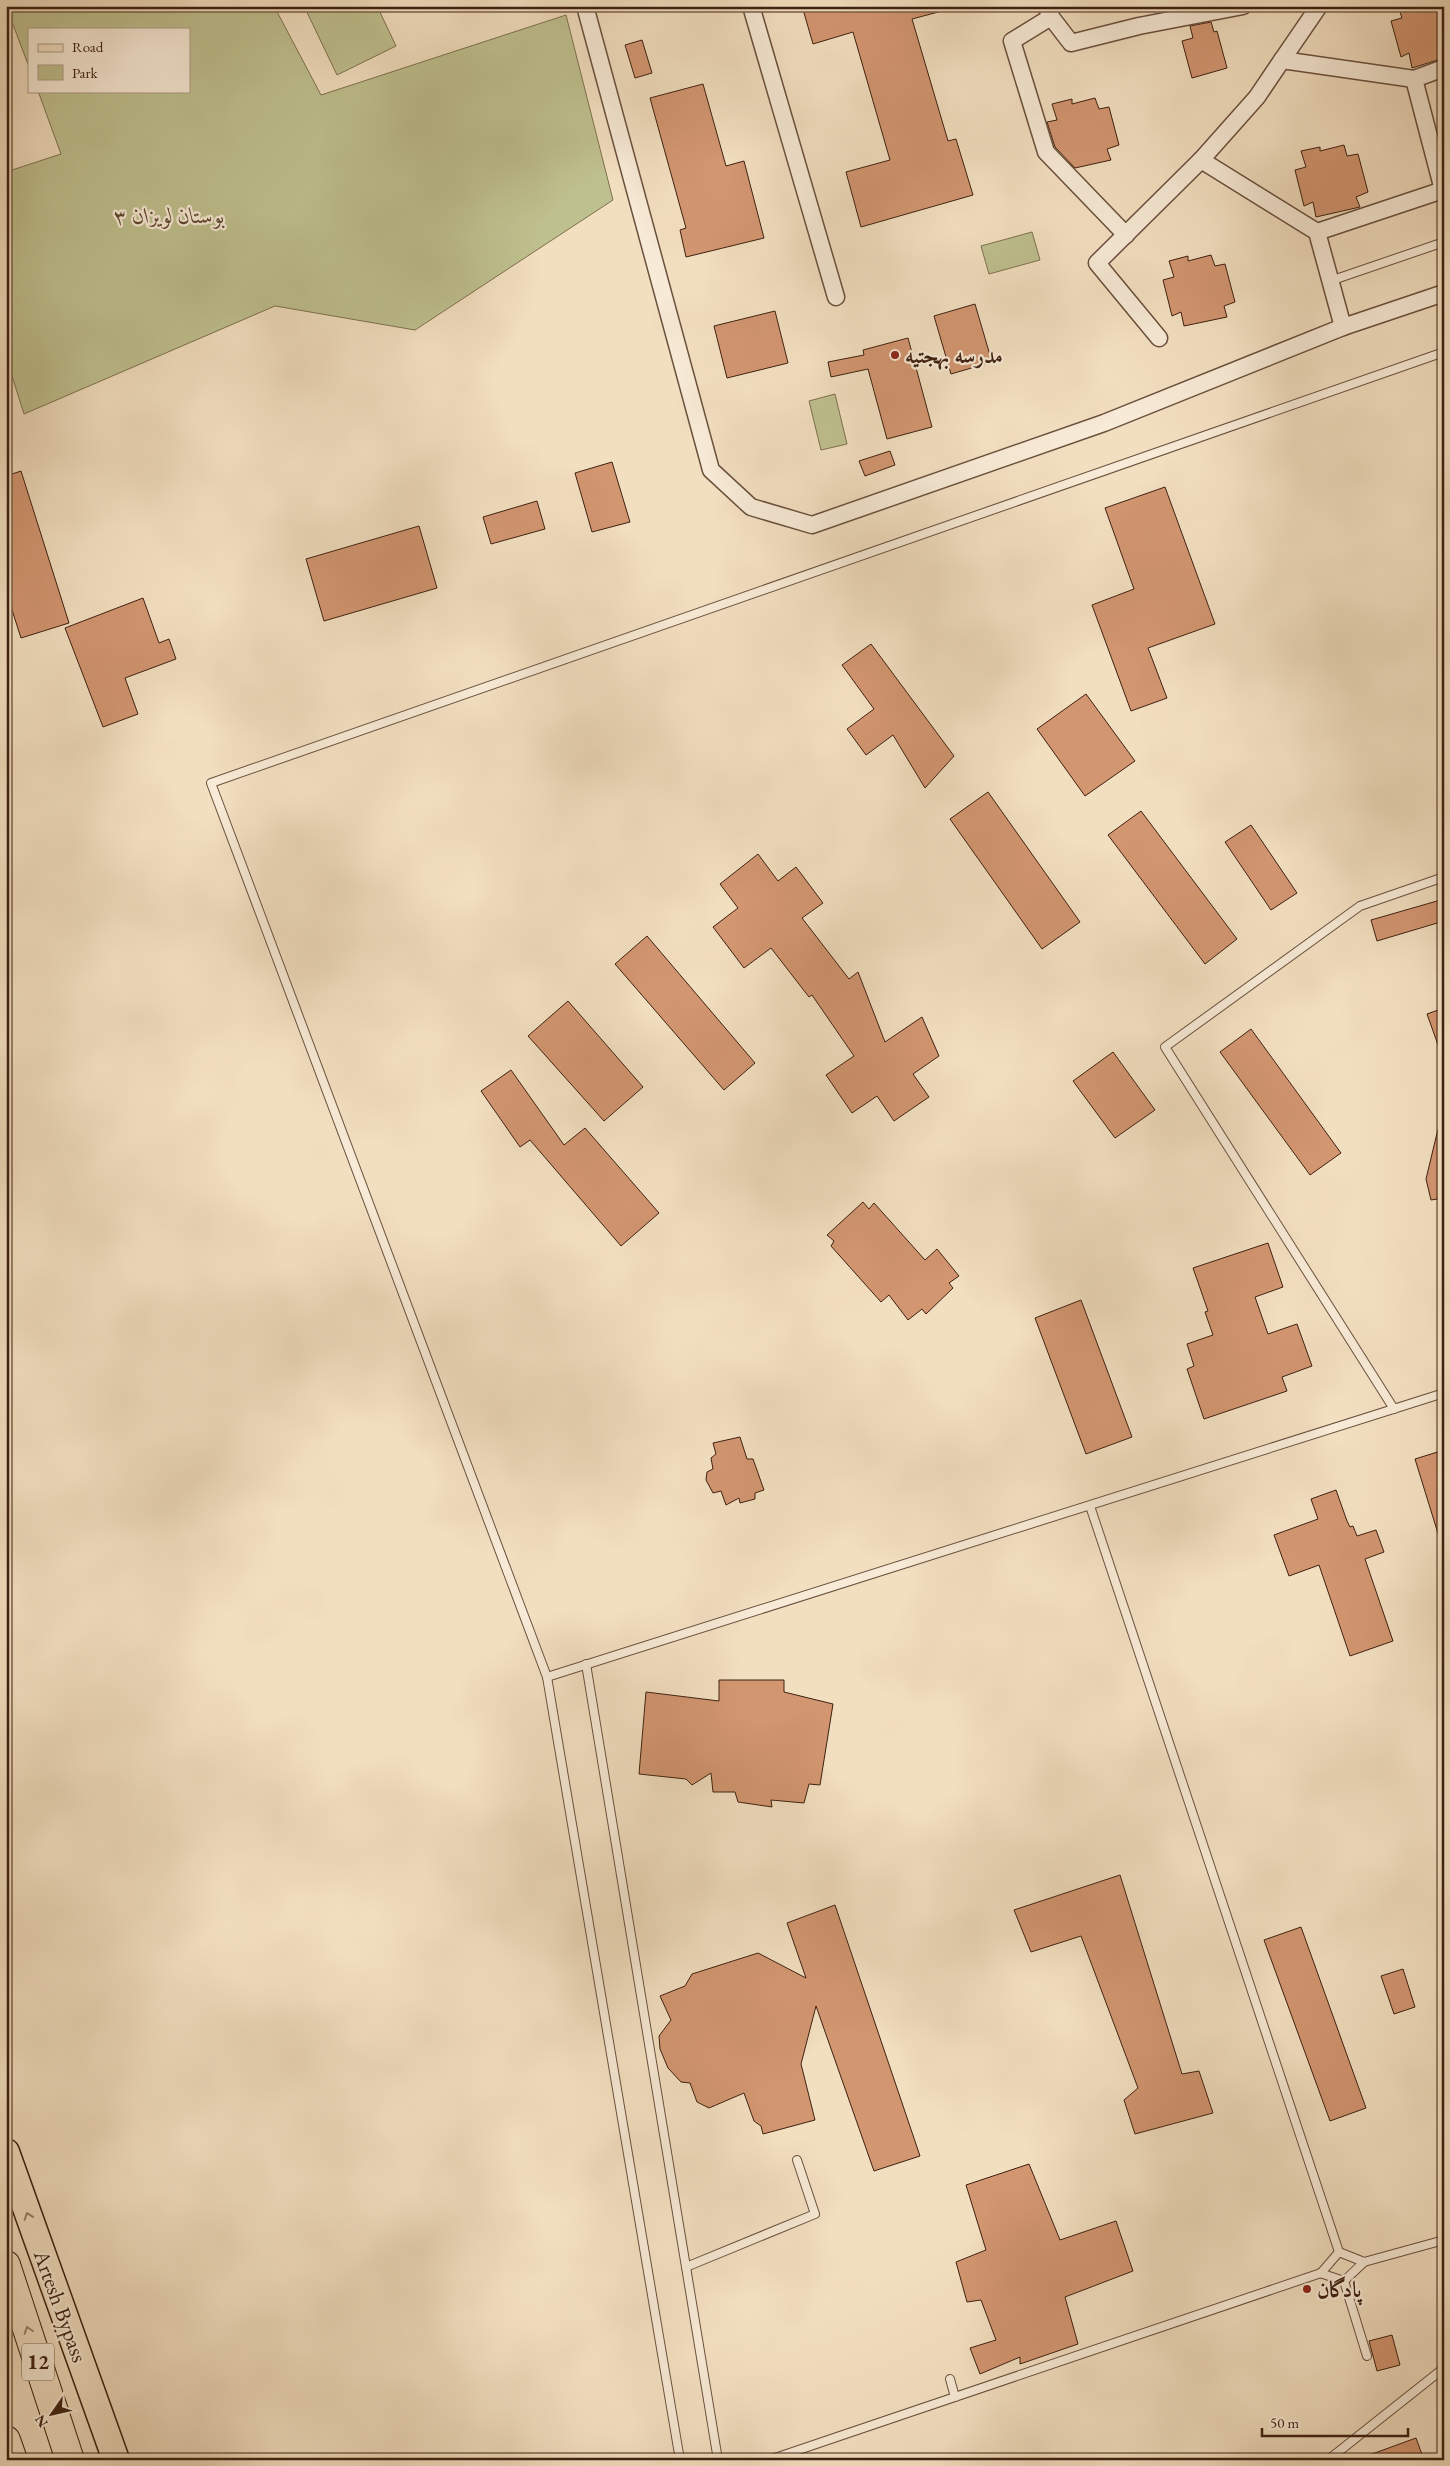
<svg xmlns="http://www.w3.org/2000/svg" width="1450" height="2466" font-family="'EB Garamond',Amiri,serif">
	<rect width="100%" height="100%" fill="#f2dfc0"/>
	<filter id="stains"><feTurbulence type="fractalNoise" baseFrequency=".004" numOctaves="4"/><feColorMatrix values="0 0 0 0 .2 0 0 0 0 .09 0 0 0 0 .02 0 0 0 .5 -.17"/></filter>
	<radialGradient id="worn" r=".72"><stop offset=".6" stop-color="#630" stop-opacity="0"/><stop offset="1" stop-color="#630" stop-opacity=".3"/></radialGradient>
	<g fill="#bfc08f" stroke="#7e7050">
		<polygon points="6,6 274,6 321,95 566,15 613,200 415,330 275,306 24,414 6,357 6,172 61,154 38,91 189,91 189,29 29,29 29,67"/>
		<polygon points="304,6 377,6 396,46 337,75"/>
		<polygon points="1032,232 1040,260 989,274 981,246"/>
		<polygon points="835,394 847,444 821,450 809,401"/>
	</g>
	<g fill="#d29671" stroke="#3e2011">
		<polygon points="802,6 941,6 942,11 912,19 948,141 956,139 973,195 861,227 846,172 890,160 853,32 813,44"/>
		<polygon points="1398,6 1444,6 1444,58 1412,68 1409,53 1401,57 1391,21 1402,18"/>
		<polygon points="1211,22 1214,32 1217,31 1227,68 1192,78 1182,41 1193,38 1190,26"/>
		<polygon points="642,40 652,73 635,78 625,45"/>
		<polygon points="703,84 726,166 744,161 764,238 686,257 680,230 686,228 650,98"/>
		<polygon points="1095,98 1099,109 1109,107 1119,145 1107,149 1111,160 1075,168 1055,147 1047,122 1057,120 1052,104 1072,99 1072,104"/>
		<polygon points="1344,145 1347,156 1358,154 1368,192 1356,197 1360,207 1316,217 1313,202 1304,206 1295,170 1306,167 1301,151 1320,147 1320,151"/>
		<polygon points="1211,255 1215,266 1225,264 1235,302 1224,306 1227,317 1184,326 1181,312 1172,316 1163,280 1174,277 1169,261 1188,256 1188,261"/>
		<polygon points="975,304 992,362 951,374 934,316"/>
		<polygon points="775,311 788,363 727,378 714,326"/>
		<polygon points="908,338 932,427 887,439 868,369 831,377 828,362 864,355 863,350"/>
		<polygon points="890,451 895,465 865,476 859,461"/>
		<polygon points="612,462 630,522 592,532 575,473"/>
		<polygon points="21,471 69,623 21,638 6,591 6,476"/>
		<polygon points="1165,487 1215,624 1148,648 1167,698 1131,711 1092,605 1134,589 1105,508"/>
		<polygon points="537,501 545,529 491,544 483,517"/>
		<polygon points="419,526 437,588 324,621 306,559"/>
		<polygon points="143,598 159,643 169,639 176,659 125,678 138,714 103,727 65,628"/>
		<polygon points="871,644 954,756 925,788 893,735 866,755 847,729 874,709 842,665"/>
		<polygon points="1086,694 1135,761 1085,796 1037,729"/>
		<polygon points="988,792 1080,922 1042,949 950,819"/>
		<polygon points="1141,811 1237,939 1205,964 1108,835"/>
		<polygon points="1251,825 1297,893 1271,910 1225,842"/>
		<polygon points="758,854 778,881 796,867 823,903 802,918 849,979 858,972 885,1042 922,1017 939,1056 913,1074 929,1097 894,1121 877,1096 852,1113 826,1075 854,1056 812,995 809,997 771,948 744,968 713,927 738,908 720,884"/>
		<polygon points="1444,899 1444,921 1377,941 1371,920"/>
		<polygon points="647,936 755,1063 724,1090 615,964"/>
		<polygon points="568,1001 643,1087 604,1121 528,1036"/>
		<polygon points="1444,1008 1444,1055 1442,1056 1427,1014"/>
		<polygon points="1251,1029 1341,1153 1310,1175 1220,1052"/>
		<polygon points="1113,1052 1155,1110 1115,1138 1073,1081"/>
		<polygon points="511,1070 564,1145 585,1128 659,1213 621,1246 530,1140 520,1147 481,1091"/>
		<polygon points="1438,1129 1444,1130 1444,1198 1431,1200 1426,1179"/>
		<polygon points="863,1202 869,1209 874,1203 925,1260 937,1249 959,1276 949,1283 953,1288 926,1314 922,1309 908,1320 889,1295 881,1302 831,1246 834,1241 827,1235"/>
		<polygon points="1268,1243 1283,1287 1255,1297 1268,1334 1297,1324 1312,1366 1282,1377 1287,1391 1204,1419 1187,1369 1194,1366 1187,1344 1213,1335 1205,1312 1208,1311 1193,1268"/>
		<polygon points="1081,1300 1132,1437 1086,1454 1035,1318"/>
		<polygon points="740,1437 747,1459 753,1459 764,1490 755,1493 755,1499 740,1503 739,1498 726,1505 721,1491 713,1493 706,1480 707,1472 713,1469 711,1458 716,1454 713,1443"/>
		<polygon points="1444,1450 1444,1540 1440,1540 1415,1459"/>
		<polygon points="1336,1490 1347,1521 1350,1527 1353,1526 1357,1536 1376,1530 1384,1552 1365,1559 1393,1641 1350,1656 1319,1565 1289,1576 1274,1535 1318,1519 1311,1499"/>
		<polygon points="719,1680 784,1680 784,1692 833,1704 820,1785 809,1784 804,1803 771,1800 772,1807 738,1802 735,1792 713,1792 711,1773 692,1785 686,1779 639,1774 646,1692 719,1701"/>
		<polygon points="1120,1875 1182,2074 1199,2071 1213,2113 1135,2134 1124,2100 1138,2088 1081,1936 1031,1952 1014,1910"/>
		<polygon points="835,1905 920,2156 874,2171 816,2006 801,2064 815,2120 763,2134 761,2126 754,2121 744,2093 709,2108 697,2102 690,2083 681,2082 668,2068 660,2049 659,2036 671,2020 660,1996 685,1986 692,1974 758,1953 806,1978 787,1923"/>
		<polygon points="1301,1927 1366,2108 1330,2121 1264,1940"/>
		<polygon points="1403,1969 1415,2007 1394,2014 1381,1976"/>
		<polygon points="1029,2164 1060,2240 1116,2221 1133,2271 1065,2297 1078,2344 1020,2364 1020,2357 980,2374 970,2348 996,2340 981,2300 967,2302 956,2262 986,2250 966,2185"/>
		<polygon points="1392,2335 1400,2365 1377,2371 1369,2341"/>
		<polygon points="1416,2438 1424,2460 1361,2460 1361,2458"/>
	</g>
	<g fill="none" stroke-linecap="round" stroke-linejoin="round">
		<g stroke="#6b503d" stroke-width="10">
			<g id="service">
				<polyline points="1330,281 1444,242"/>
				<polyline points="1394,1409 1165,1047 1360,906 1444,877"/>
				<polyline points="1090,1506 1339,2252"/>
				<polyline points="586,1664 718,2460"/>
				<polyline points="547,1677 1444,1393"/>
				<polyline points="686,2267 815,2214 797,2160"/>
				<polyline points="1320,2273 1344,2281 1364,2262"/>
				<polyline points="1344,2281 1367,2356"/>
				<polyline points="950,2379 955,2397"/>
				<polyline points="680,2460 547,1677 211,783 1444,352"/>
				<polyline points="769,2460 1321,2273 1339,2252 1364,2262 1444,2240"/>
				<polyline points="1328,2460 1444,2368"/>
			</g>
		</g>
		<g stroke="#6b503d" stroke-width="19">
			<g id="minor">
				<polyline points="585,6 711,470 751,507 812,525 1104,423 1343,327 1444,293"/>
				<polyline points="751,6 836,297"/>
				<polyline points="1046,6 1051,17 1012,41 1046,152 1126,235"/>
				<polyline points="1051,17 1071,43 1139,26 1243,6"/>
				<polyline points="1282,60 1319,6"/>
				<polyline points="1201,160 1257,97 1282,60 1414,79 1444,68"/>
				<polyline points="1317,232 1443,190 1414,79"/>
				<polyline points="1159,338 1097,263 1201,160 1317,232 1343,327"/>
			</g>
		</g>
		<g stroke="#3e2011" stroke-width="29">
			<polyline id="primary" points="6,2152 116,2460"/>
		</g>
		<g stroke="#3e2011" stroke-width="30">
			<g id="trunk">
				<polyline points="6,2265 70,2460"/>
				<polyline points="6,2440 13,2460"/>
			</g>
		</g>
		<use href="#service" stroke="#f7ead6" stroke-width="8"/>
		<use href="#minor" stroke="#f7ead6" stroke-width="16"/>
		<use href="#primary" stroke="#f2dfc0" stroke-width="26"/>
		<use href="#trunk" stroke="#f2dfc0" stroke-width="28"/>
	</g>
	<defs><path id="oneway-chevron" d="M-2-3.5L2.5 0L-2 3.5" fill="none" stroke-width="1.6" stroke-linecap="round" stroke-linejoin="round" transform="scale(1.25)"/></defs>
	<g stroke="#988068">
		<use href="#oneway-chevron" transform="translate(28 2216) rotate(-109)"/>
		<use href="#oneway-chevron" transform="translate(28 2330) rotate(-108)"/>
	</g>
	<g fill="#8f2418" stroke="#f7ead6" stroke-width="2">
		<circle cx="895" cy="355" r="5"/>
		<circle cx="1307" cy="2289" r="5"/>
	</g>
	<g text-anchor="middle" stroke-width="4.5" stroke-linejoin="round" paint-order="stroke">
		<rect fill="#f7ead6" stroke="#765d4c" stroke-width="1" x="22" y="2343.5" width="32" height="37" rx="4"/>
		<g font-size="21" font-weight="bold" fill="#3e2011">
			<text x="38" y="2369">12</text>
		</g>
		<g font-size="22" font-style="italic" fill="#5e4830" stroke="#f7ead6">
			<text x="170" y="223">بوستان لویزان ۳</text>
		</g>
		<g font-size="22" font-weight="bold" fill="#3e2011" stroke="#f7ead6" text-anchor="start">
			<text x="905" y="363">مدرسه بهجتیه</text>
			<text x="1317" y="2297">پادگان</text>
		</g>
		<g font-size="22" fill="#3e2011" stroke="#f7ead6">
			<text transform="translate(61 2306) rotate(70)" y="8">Artesh Bypass</text>
		</g>
	</g>
	<rect width="1450" height="2466" fill="none" stroke="#f2dfc0" stroke-width="25"/>
	<rect x="8" y="8" width="1435" height="2451" fill="none" stroke="#3e2011" stroke-width="2.5"/>
	<rect x="12" y="12" width="1425" height="2441" fill="none" stroke="#3e2011"/>
	<rect x="28" y="28" width="162" height="65" fill="#f7ead6" stroke="#ad9987"/>
	<rect x="38" y="44" width="25" height="8" fill="#f2dfc0" stroke="#ad9987"/>
	<text x="72" y="52" font-size="15" fill="#3e2011">Road</text>
	<rect x="38" y="65" width="25" height="15" fill="#bfc08f" stroke="#ad9987"/>
	<text x="72" y="78" font-size="15" fill="#3e2011">Park</text>
	<g transform="translate(52 2414) rotate(236)" stroke="#f7ead6" stroke-width="4" paint-order="stroke">
	<path d="M0-4L9 19L0 12L-9 19Z" fill="#3e2011"/>
	<text y="-8" font-size="14" font-weight="bold" text-anchor="middle" fill="#3e2011">N</text>
	</g>
	<path d="M1262 2428v8h146v-8" fill="none" stroke="#3e2011" stroke-width="2.5"/>
	<text x="1270" y="2428" font-size="15" fill="#3e2011" stroke="#f7ead6" stroke-width="4" paint-order="stroke">50 m</text>
	<rect width="100%" height="100%" filter="url(#stains)"/>
	<rect width="100%" height="100%" fill="url(#worn)"/>
</svg>
